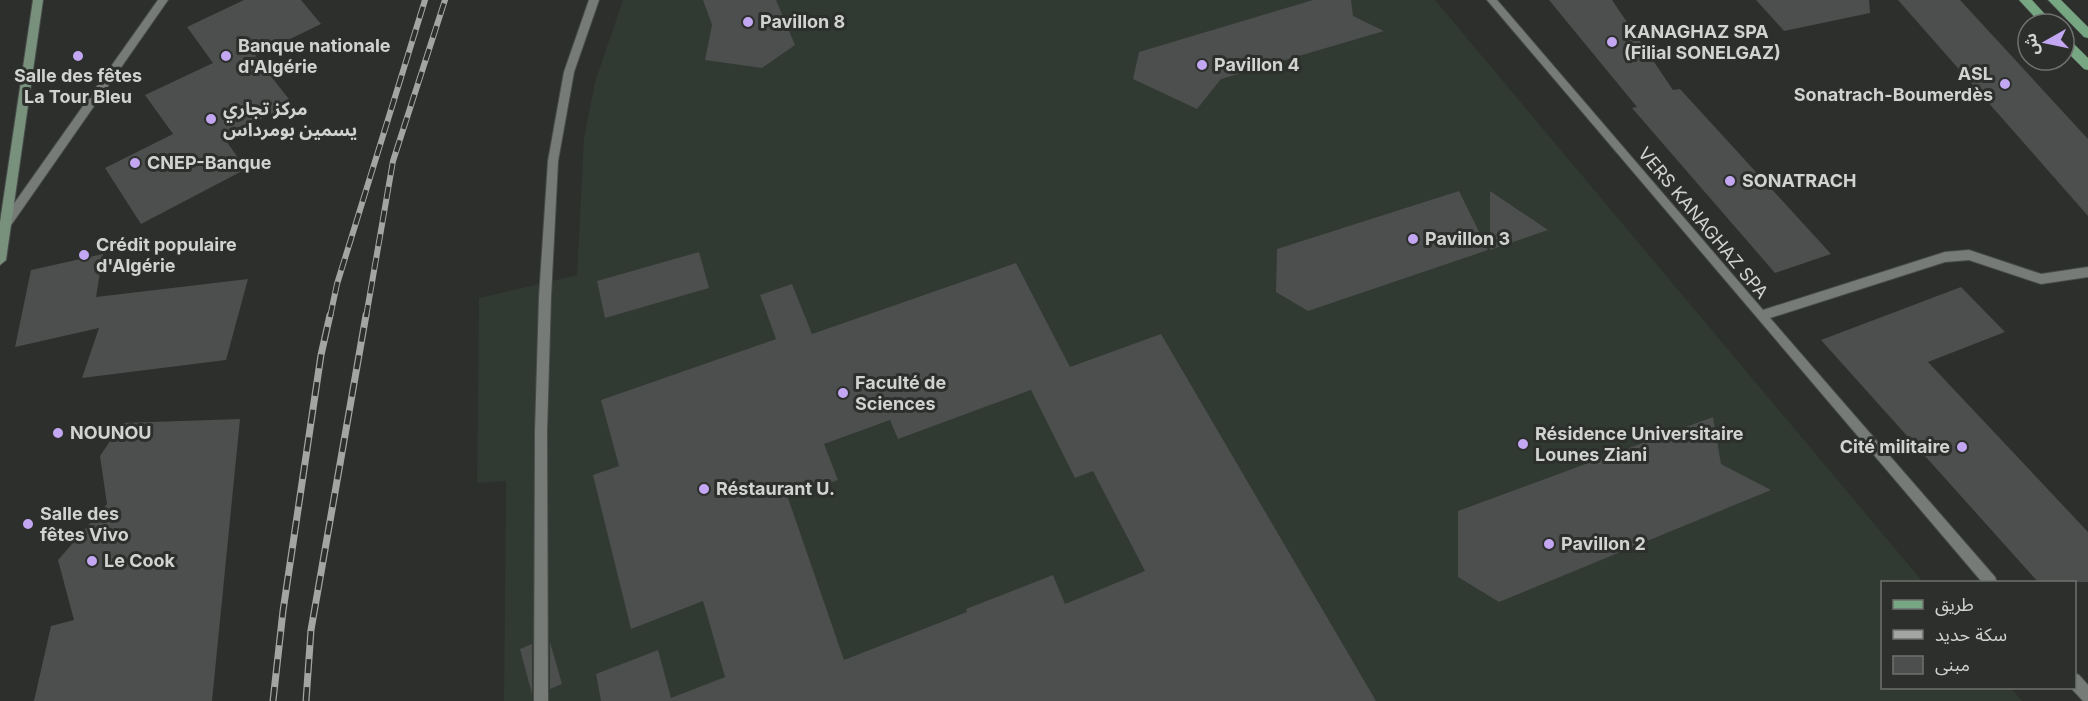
<svg xmlns="http://www.w3.org/2000/svg" width="2088" height="701" font-family="Inter,'Noto Sans Arabic',sans-serif">
	<rect width="100%" height="100%" fill="#2c2f2c"/>
	<polygon fill="#313933" points="623,0 1435,0 1923,582 1882,582 1882,688 2011,688 2022,701 504,701 506,481 477,483 479,298 577,275 584,138 595,82"/>
	<g fill="#4c4f4d" fill-rule="evenodd">
		<polygon points="244,0 301,0 321,24 255,56 292,103 224,138 246,169 141,224 105,168 173,134 145,95 213,63 187,27"/>
		<polygon points="703,0 776,0 795,45 762,68 705,60 712,25"/>
		<polygon points="1313,0 1351,0 1353,16 1384,31 1221,79 1197,109 1133,79 1139,52"/>
		<polygon points="1549,0 1612,0 1673,90 1680,89 1831,254 1775,273 1632,108 1637,107"/>
		<polygon points="1756,0 1869,0 1870,13 1784,31"/>
		<polygon points="1898,0 1960,0 2088,139 2088,216"/>
		<polygon points="1459,191 1488,250 1308,311 1276,292 1277,249"/>
		<polygon points="1490,191 1548,230 1490,250"/>
		<polygon points="699,252 709,288 605,318 597,281"/>
		<polygon points="103,254 96,297 248,279 226,360 82,378 99,328 15,347 31,270"/>
		<path d="M1016 263 1070 367 1161 334 1376 701H601L596 674 658 650 671 698 725 677 703 601 631 629 593 475 619 466 601 400 776 339 760 295 792 284 812 334ZM1031 390 1075 478 1093 471 1145 571 1065 604 1053 575 966 609 967 612 844 660 788 498 838 480 824 444 890 420 898 439Z"/>
		<polygon points="1961,287 2005,332 1928,362 2088,532 2088,582 2038,582 1821,340"/>
		<polygon points="1713,417 1721,464 1771,490 1499,602 1458,577 1458,511"/>
		<polygon points="240,419 212,701 34,701 51,626 74,620 58,560 107,504 100,456 122,423"/>
		<polygon points="550,642 562,684 550,689"/>
		<polygon points="532,644 532,694 520,649"/>
	</g>
	<g fill="none" stroke-linecap="round" stroke-linejoin="round">
		<g stroke="#494c4a" stroke-width="2">
			<g id="lane">
				<polygon points="158,0 168,0 9,228 1,228 1,222"/>
				<polygon points="589,0 599,0 574,72 558,161 551,297 547,431 548,701 534,701 535,431 539,297 548,161 564,72"/>
				<polygon points="1487,0 1497,0 1763,310 1945,252 1969,250 2041,274 2088,267 2088,277 2041,284 1969,260 1945,262 1770,318 1995,577 1997,582 1982,582"/>
				<polygon points="2074,673 2079,675 2088,685 2088,701 2083,701 2071,688 2074,688"/>
			</g>
		</g>
		<g stroke="#494c4a" stroke-width="2">
			<polygon id="secondary" points="33,0 43,0 6,260 0,265 0,222"/>
		</g>
		<g stroke="#494c4a" stroke-width="1">
			<g id="primary">
				<polygon points="2019,0 2032,0 2054,24 2041,24"/>
				<polygon points="2048,0 2061,0 2088,27 2088,38 2084,37"/>
				<polygon points="2064,37 2068,38 2088,58 2088,70 2084,69 2064,49"/>
			</g>
		</g>
		<use href="#lane" fill="#777b78" fill-rule="evenodd"/>
		<use href="#secondary" fill="#77917d" fill-rule="evenodd"/>
		<use href="#primary" fill="#77a683" fill-rule="evenodd"/>
		<g stroke="#a3a5a3" stroke-width="6">
			<g id="rail-far1">
				<polyline points="330,317 337,284 425,0"/>
				<polyline points="366,317 393,161 445,0"/>
			</g>
		</g>
		<g stroke="#a3a5a3" stroke-width="7">
			<g id="rail">
				<polyline points="273,701 283,611 321,355 330,315"/>
				<polyline points="306,701 311,630 366,315"/>
			</g>
		</g>
		<use href="#rail-far1" stroke="#2c2f2c" stroke-width="4" stroke-dasharray="12" stroke-linecap="butt"/>
		<use href="#rail" stroke="#2c2f2c" stroke-width="4.5" stroke-dasharray="14" stroke-linecap="butt"/>
	</g>
	<g fill="#c3a7f2" stroke="#2c2f2c" stroke-width="2">
		<circle cx="748" cy="22" r="6"/>
		<circle cx="1612" cy="42" r="6"/>
		<circle cx="78" cy="56" r="6"/>
		<circle cx="226" cy="56" r="6"/>
		<circle cx="1202" cy="65" r="6"/>
		<circle cx="2005" cy="84" r="6"/>
		<circle cx="211" cy="119" r="6"/>
		<circle cx="135" cy="163" r="6"/>
		<circle cx="1730" cy="181" r="6"/>
		<circle cx="1413" cy="239" r="6"/>
		<circle cx="84" cy="255" r="6"/>
		<circle cx="843" cy="393" r="6"/>
		<circle cx="58" cy="433" r="6"/>
		<circle cx="1523" cy="444" r="6"/>
		<circle cx="1962" cy="447" r="6"/>
		<circle cx="704" cy="489" r="6"/>
		<circle cx="28" cy="524" r="6"/>
		<circle cx="1549" cy="544" r="6"/>
		<circle cx="92" cy="561" r="6"/>
	</g>
	<g text-anchor="middle" stroke-width="6" stroke-linejoin="round" paint-order="stroke">
		<g font-size="18" font-weight="bold" fill="#d1d3d1" stroke="#2c2f2c" text-anchor="start">
			<text x="760" y="28">Pavillon 8</text>
			<text x="1624" y="38">KANAGHAZ SPA<tspan x="1624" dy="21">(Filial SONELGAZ)</tspan></text>
			<text x="238" y="52">Banque nationale<tspan x="238" dy="21">d'Algérie</tspan></text>
			<text x="1214" y="71">Pavillon 4</text>
			<text x="1993" y="80" text-anchor="end">ASL<tspan x="1993" dy="21">Sonatrach-Boumerdès</tspan></text>
			<text x="78" y="82" text-anchor="middle">Salle des fêtes<tspan x="78" dy="21">La Tour Bleu</tspan></text>
			<text x="223" y="115">مركز تجاري<tspan x="223" dy="21">يسمين بومرداس</tspan></text>
			<text x="147" y="169">CNEP-Banque</text>
			<text x="1742" y="187">SONATRACH</text>
			<text x="1425" y="245">Pavillon 3</text>
			<text x="96" y="251">Crédit populaire<tspan x="96" dy="21">d'Algérie</tspan></text>
			<text x="855" y="389">Faculté de<tspan x="855" dy="21">Sciences</tspan></text>
			<text x="70" y="439">NOUNOU</text>
			<text x="1535" y="440">Résidence Universitaire<tspan x="1535" dy="21">Lounes Ziani</tspan></text>
			<text x="1950" y="453" text-anchor="end">Cité militaire</text>
			<text x="716" y="495">Réstaurant U.</text>
			<text x="40" y="520">Salle des<tspan x="40" dy="21">fêtes Vivo</tspan></text>
			<text x="1561" y="550">Pavillon 2</text>
			<text x="104" y="567">Le Cook</text>
		</g>
		<g font-size="18" fill="#d1d3d1" stroke="#2c2f2c">
			<text transform="translate(1703 223) rotate(50)" y="6">VERS KANAGHAZ SPA</text>
		</g>
	</g>
	<rect x="1881" y="581" width="195" height="108" fill="#2c2f2c" stroke="#6e716e" stroke-width="1.5"/>
	<rect x="1893" y="600" width="30" height="9" fill="#77a683" stroke="#6e716e" stroke-width="1.5"/>
	<text x="1935" y="611" font-size="18" fill="#d1d3d1">طريق</text>
	<rect x="1893" y="630" width="30" height="9" fill="#a3a5a3" stroke="#6e716e" stroke-width="1.5"/>
	<text x="1935" y="641" font-size="18" fill="#d1d3d1">سكة حديد</text>
	<rect x="1893" y="656" width="30" height="18" fill="#4c4f4d" stroke="#6e716e" stroke-width="1.5"/>
	<text x="1935" y="671" font-size="18" fill="#d1d3d1">مبنى</text>
	<g transform="translate(2046 42) rotate(261)"><circle r="28" fill="#2c2f2c" stroke="#6e716e" stroke-width="1.5"/>
	<path d="M0-4.5L10 22L0 15L-10 22Z" fill="#c3a7f2"/>
	<text y="-9" font-size="16" font-weight="bold" text-anchor="middle" fill="#d1d3d1">ش</text>
	</g>
</svg>
